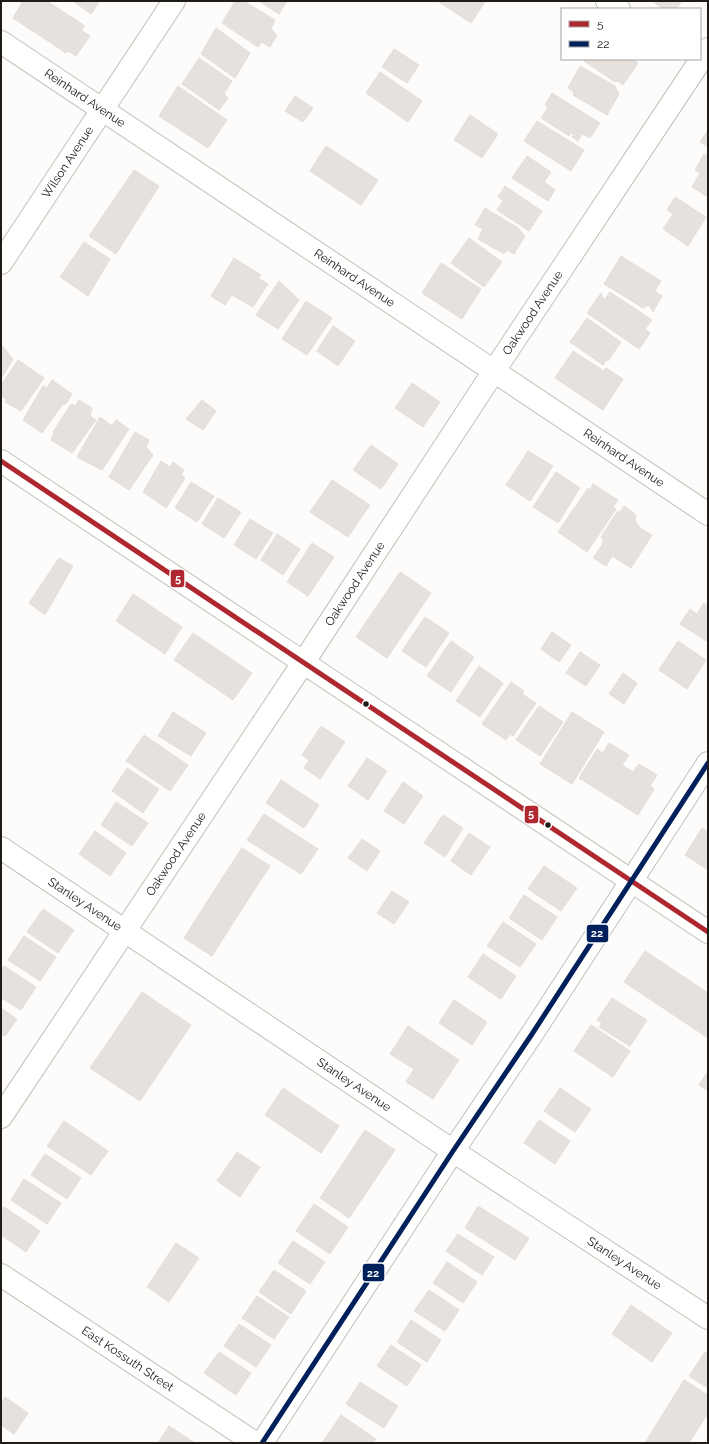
<svg xmlns="http://www.w3.org/2000/svg" width="709" height="1444" font-family="Raleway,sans-serif">
	<rect width="100%" height="100%" fill="#fefcfa"/>
	<g fill="#e7e1dd" stroke="#e1dfdd">
		<polygon points="23,1 47,1 85,26 81,30 90,36 76,56 68,51 66,53 13,18"/>
		<polygon points="73,1 100,1 91,14"/>
		<polygon points="235,1 244,1 275,20 271,29 277,35 270,47 262,42 258,47 222,23"/>
		<polygon points="259,1 287,1 279,14"/>
		<polygon points="440,1 483,1 485,2 471,23 439,2"/>
		<polygon points="652,1 682,1 676,9 664,9"/>
		<polygon points="216,28 250,53 235,78 201,54"/>
		<polygon points="394,49 419,65 407,83 382,67"/>
		<polygon points="199,58 232,81 224,94 228,98 219,110 182,84"/>
		<polygon points="581,59 633,59 638,63 623,85 618,81 615,82"/>
		<polygon points="580,66 615,86 619,94 607,115 573,95 574,92 568,88"/>
		<polygon points="380,72 422,101 408,122 366,93"/>
		<polygon points="178,86 227,120 208,148 159,116"/>
		<polygon points="552,93 600,123 590,138 582,134 578,141 572,137 574,135 571,133 569,136 541,118 548,107 545,105"/>
		<polygon points="295,96 313,108 303,122 285,111"/>
		<polygon points="470,115 498,134 482,158 454,140"/>
		<polygon points="537,121 584,150 571,171 524,141"/>
		<polygon points="708,130 708,147 700,142"/>
		<polygon points="326,146 378,180 361,205 310,171"/>
		<polygon points="704,154 708,156 708,197 692,187 700,173 695,170"/>
		<polygon points="527,156 551,172 544,182 555,190 548,201 512,178"/>
		<polygon points="134,170 159,186 116,254 89,236"/>
		<polygon points="505,186 542,211 529,231 497,210 503,201 498,197"/>
		<polygon points="675,197 706,217 688,246 663,229 673,214 667,210"/>
		<polygon points="485,208 518,228 525,236 514,254 507,250 504,254 478,239 483,229 475,225"/>
		<polygon points="469,238 502,262 484,287 451,263"/>
		<polygon points="84,242 110,259 88,296 60,277"/>
		<polygon points="621,256 661,281 655,291 662,296 653,312 649,305 643,308 604,284"/>
		<polygon points="234,258 261,275 258,278 268,284 253,307 232,295 225,305 211,296"/>
		<polygon points="441,263 481,289 462,319 422,293"/>
		<polygon points="279,281 299,300 278,329 256,315"/>
		<polygon points="610,292 652,320 645,329 650,333 639,349 587,313 601,293 604,300"/>
		<polygon points="306,301 332,318 307,355 282,339"/>
		<polygon points="587,318 621,342 608,361 606,360 603,365 570,342"/>
		<polygon points="333,326 355,341 338,366 317,351"/>
		<polygon points="1,344 13,359 1,379"/>
		<polygon points="573,351 604,371 606,368 623,379 603,410 555,378"/>
		<polygon points="18,360 44,378 21,411 5,402 6,399 1,396 1,385"/>
		<polygon points="52,380 72,394 66,404 63,404 42,433 23,420 43,386 47,388"/>
		<polygon points="412,383 440,402 423,427 395,408"/>
		<polygon points="79,400 92,408 90,416 96,420 72,453 51,440 54,434 53,432 71,404 75,406"/>
		<polygon points="202,400 216,411 203,430 186,419"/>
		<polygon points="100,417 112,426 116,420 129,429 102,470 77,457"/>
		<polygon points="135,432 149,440 146,447 153,455 129,490 109,477"/>
		<polygon points="371,445 398,464 381,489 353,470"/>
		<polygon points="528,451 553,466 530,501 506,485"/>
		<polygon points="161,461 170,467 173,462 184,470 181,475 185,478 166,508 143,492"/>
		<polygon points="556,472 580,488 558,523 533,507"/>
		<polygon points="332,480 370,505 348,537 310,512"/>
		<polygon points="191,482 214,496 197,522 175,508"/>
		<polygon points="593,484 618,500 613,507 616,509 587,552 558,532 588,488 590,490"/>
		<polygon points="218,498 241,512 224,538 202,524"/>
		<polygon points="624,506 634,513 636,517 635,521 640,528 652,535 631,568 612,556 606,566 593,558 602,545 603,539 601,537 617,512 620,512"/>
		<polygon points="250,519 273,533 256,559 234,545"/>
		<polygon points="277,534 300,549 283,575 261,560"/>
		<polygon points="312,543 334,557 308,596 287,582"/>
		<polygon points="59,558 73,566 45,615 29,603"/>
		<polygon points="400,572 431,593 387,658 356,637"/>
		<polygon points="133,594 182,627 165,654 116,621"/>
		<polygon points="704,603 708,606 708,642 680,624 690,609 697,614"/>
		<polygon points="425,617 449,633 426,667 402,651"/>
		<polygon points="552,632 571,645 559,662 541,649"/>
		<polygon points="193,633 252,673 233,700 174,660"/>
		<polygon points="451,641 474,657 451,692 427,676"/>
		<polygon points="678,641 706,660 687,689 659,670"/>
		<polygon points="580,652 600,665 586,686 566,673"/>
		<polygon points="479,666 503,683 480,717 456,701"/>
		<polygon points="623,673 637,683 624,704 609,694"/>
		<polygon points="511,682 524,691 522,694 536,703 513,736 510,734 506,740 482,724"/>
		<polygon points="539,706 563,722 540,756 516,740"/>
		<polygon points="173,712 206,733 191,756 158,736"/>
		<polygon points="572,712 604,732 572,784 540,764"/>
		<polygon points="321,726 345,742 320,779 304,768 309,760 302,755"/>
		<polygon points="144,735 188,765 170,791 126,761"/>
		<polygon points="609,743 629,755 622,765 633,772 639,764 657,775 650,786 654,789 638,815 579,778 597,749 603,753"/>
		<polygon points="367,758 387,771 368,800 348,786"/>
		<polygon points="127,768 159,789 143,813 112,791"/>
		<polygon points="281,780 319,805 304,828 266,803"/>
		<polygon points="403,782 423,796 404,824 384,811"/>
		<polygon points="116,802 148,823 132,846 101,825"/>
		<polygon points="264,814 318,849 301,874 247,840"/>
		<polygon points="443,815 463,828 445,857 424,843"/>
		<polygon points="702,828 708,832 708,870 685,855"/>
		<polygon points="95,831 126,853 110,876 79,854"/>
		<polygon points="469,833 490,847 471,875 451,861"/>
		<polygon points="362,839 380,851 367,871 348,858"/>
		<polygon points="242,848 270,866 251,895 223,877"/>
		<polygon points="544,866 577,888 561,911 528,889"/>
		<polygon points="223,877 251,895 231,926 203,908"/>
		<polygon points="392,891 409,902 394,924 377,913"/>
		<polygon points="524,895 557,917 542,940 509,918"/>
		<polygon points="203,908 231,926 212,956 184,938"/>
		<polygon points="43,909 74,930 58,953 27,932"/>
		<polygon points="503,922 536,944 520,967 487,946"/>
		<polygon points="24,936 56,957 40,981 8,960"/>
		<polygon points="645,951 708,993 708,1038 624,982"/>
		<polygon points="483,954 516,976 501,999 468,977"/>
		<polygon points="4,966 36,987 21,1010 1,998 1,971"/>
		<polygon points="142,992 191,1025 140,1101 90,1068"/>
		<polygon points="612,998 647,1020 630,1046 599,1027 602,1023 597,1020"/>
		<polygon points="454,1000 487,1022 472,1045 439,1023"/>
		<polygon points="1,1008 17,1019 5,1036 1,1034"/>
		<polygon points="591,1025 630,1051 613,1077 574,1051"/>
		<polygon points="408,1026 459,1060 433,1099 406,1082 414,1069 390,1054"/>
		<polygon points="708,1071 708,1091 699,1085"/>
		<polygon points="283,1088 339,1126 321,1153 265,1115"/>
		<polygon points="560,1088 591,1109 575,1132 544,1111"/>
		<polygon points="539,1120 570,1141 555,1164 524,1143"/>
		<polygon points="64,1121 108,1151 91,1175 47,1146"/>
		<polygon points="365,1130 395,1150 349,1218 320,1198"/>
		<polygon points="237,1152 260,1167 240,1197 217,1181"/>
		<polygon points="45,1154 81,1178 67,1199 31,1175"/>
		<polygon points="24,1179 61,1203 47,1224 11,1200"/>
		<polygon points="314,1204 348,1227 330,1254 296,1231"/>
		<polygon points="478,1206 529,1238 515,1260 465,1228"/>
		<polygon points="4,1207 40,1231 26,1252 1,1235 1,1211"/>
		<polygon points="458,1234 494,1257 482,1275 446,1251"/>
		<polygon points="293,1241 325,1262 310,1284 278,1263"/>
		<polygon points="176,1243 199,1258 169,1302 147,1287"/>
		<polygon points="447,1262 477,1282 463,1303 433,1283"/>
		<polygon points="274,1270 306,1291 291,1314 259,1292"/>
		<polygon points="429,1290 459,1310 445,1331 414,1311"/>
		<polygon points="257,1296 289,1317 274,1339 242,1318"/>
		<polygon points="631,1305 672,1333 652,1362 612,1334"/>
		<polygon points="411,1320 441,1340 427,1362 397,1342"/>
		<polygon points="239,1324 271,1345 256,1367 224,1346"/>
		<polygon points="391,1345 421,1365 407,1386 377,1366"/>
		<polygon points="219,1352 251,1373 236,1395 204,1373"/>
		<polygon points="705,1352 708,1354 708,1388 689,1376"/>
		<polygon points="684,1380 708,1395 708,1413 689,1443 645,1443"/>
		<polygon points="360,1382 398,1406 384,1428 346,1404"/>
		<polygon points="5,1397 28,1413 14,1434 1,1425 1,1403"/>
		<polygon points="341,1415 376,1439 373,1443 322,1443"/>
		<polygon points="169,1426 195,1443 158,1443"/>
	</g>
	<g fill="none" stroke-linecap="round" stroke-linejoin="round">
		<g stroke="#c2bfbd" stroke-width="24">
			<g id="minor">
				<polyline points="607,1 619,9"/>
				<path id="s1" d="M1 42 708 514"/>
				<path id="s2" d="M1 263 174 1"/>
				<polyline points="1,461 708,932"/>
				<path id="s3" d="M1 848 453 1151 708 1318"/>
				<path id="s4" d="M1 1117 303 663 494 371 708 49"/>
				<path id="s5" d="M1 1275 255 1443"/>
				<polyline points="262,1443 453,1151 532,1034 708,763"/>
			</g>
		</g>
		<use href="#minor" stroke="#fffffe" stroke-width="22"/>
		<g stroke="#fff" stroke-width="8">
			<polyline id="bus-1" points="1,461 708,932"/>
		</g>
		<g stroke="#fff" stroke-width="8">
			<polyline id="bus-2" points="262,1443 453,1151 532,1034 708,763"/>
		</g>
		<use href="#bus-1" stroke="#af272f" stroke-width="5"/>
		<use href="#bus-2" stroke="#00205b" stroke-width="5"/>
	</g>
	<g fill="#1e1b19" stroke="#fff" stroke-width="1.5">
		<circle cx="366" cy="704" r="3.5"/>
		<circle cx="548" cy="825" r="3.5"/>
	</g>
	<g text-anchor="middle" stroke-width="3" stroke-linejoin="round" paint-order="stroke">
		<g font-size="12" fill="#1e1b19" stroke="#fff">
			<text dy="4" stroke="none"><textPath href="#s1" startOffset="101">Reinhard Avenue</textPath></text>
			<text dy="4" stroke="none"><textPath href="#s2" startOffset="121">Wilson Avenue</textPath></text>
			<text dy="4" stroke="none"><textPath href="#s1" startOffset="425">Reinhard Avenue</textPath></text>
			<text dy="4" stroke="none"><textPath href="#s4" startOffset="964">Oakwood Avenue</textPath></text>
			<text dy="4" stroke="none"><textPath href="#s1" startOffset="749">Reinhard Avenue</textPath></text>
			<text dy="4" stroke="none"><textPath href="#s4" startOffset="640">Oakwood Avenue</textPath></text>
			<text dy="4" stroke="none"><textPath href="#s4" startOffset="316">Oakwood Avenue</textPath></text>
			<text dy="4" stroke="none"><textPath href="#s3" startOffset="101">Stanley Avenue</textPath></text>
			<text dy="4" stroke="none"><textPath href="#s3" startOffset="425">Stanley Avenue</textPath></text>
			<text dy="4" stroke="none"><textPath href="#s3" startOffset="749">Stanley Avenue</textPath></text>
			<text dy="4" stroke="none"><textPath href="#s5" startOffset="152">East Kossuth Street</textPath></text>
		</g>
	</g>
	<g stroke="#fff" stroke-width="1.5">
		<rect x="170" y="569" width="15" height="19" rx="4" fill="#af272f"/>
		<rect x="524" y="805" width="15" height="19" rx="4" fill="#af272f"/>
		<rect x="586" y="924" width="23" height="19" rx="4" fill="#00205b"/>
		<rect x="362" y="1263" width="23" height="19" rx="4" fill="#00205b"/>
	</g>
	<g font-size="11" text-anchor="middle" font-weight="bold" fill="#fff">
		<text x="178" y="583">5</text>
		<text x="531" y="818">5</text>
		<text x="597" y="937">22</text>
		<text x="373" y="1277">22</text>
	</g>
	<rect width="709" height="1444" fill="none" stroke="#1e1b19" stroke-width="4"/>
	<rect x="561" y="8" width="140" height="52" fill="#ffffff" stroke="#a5a4a3"/>
	<rect x="569" y="21" width="20" height="6" fill="#af272f" stroke="#a5a4a3"/>
	<text x="597" y="28" font-size="12" fill="#1e1b19">5</text>
	<rect x="569" y="41" width="20" height="6" fill="#00205b" stroke="#a5a4a3"/>
	<text x="597" y="48" font-size="12" fill="#1e1b19">22</text>
</svg>
